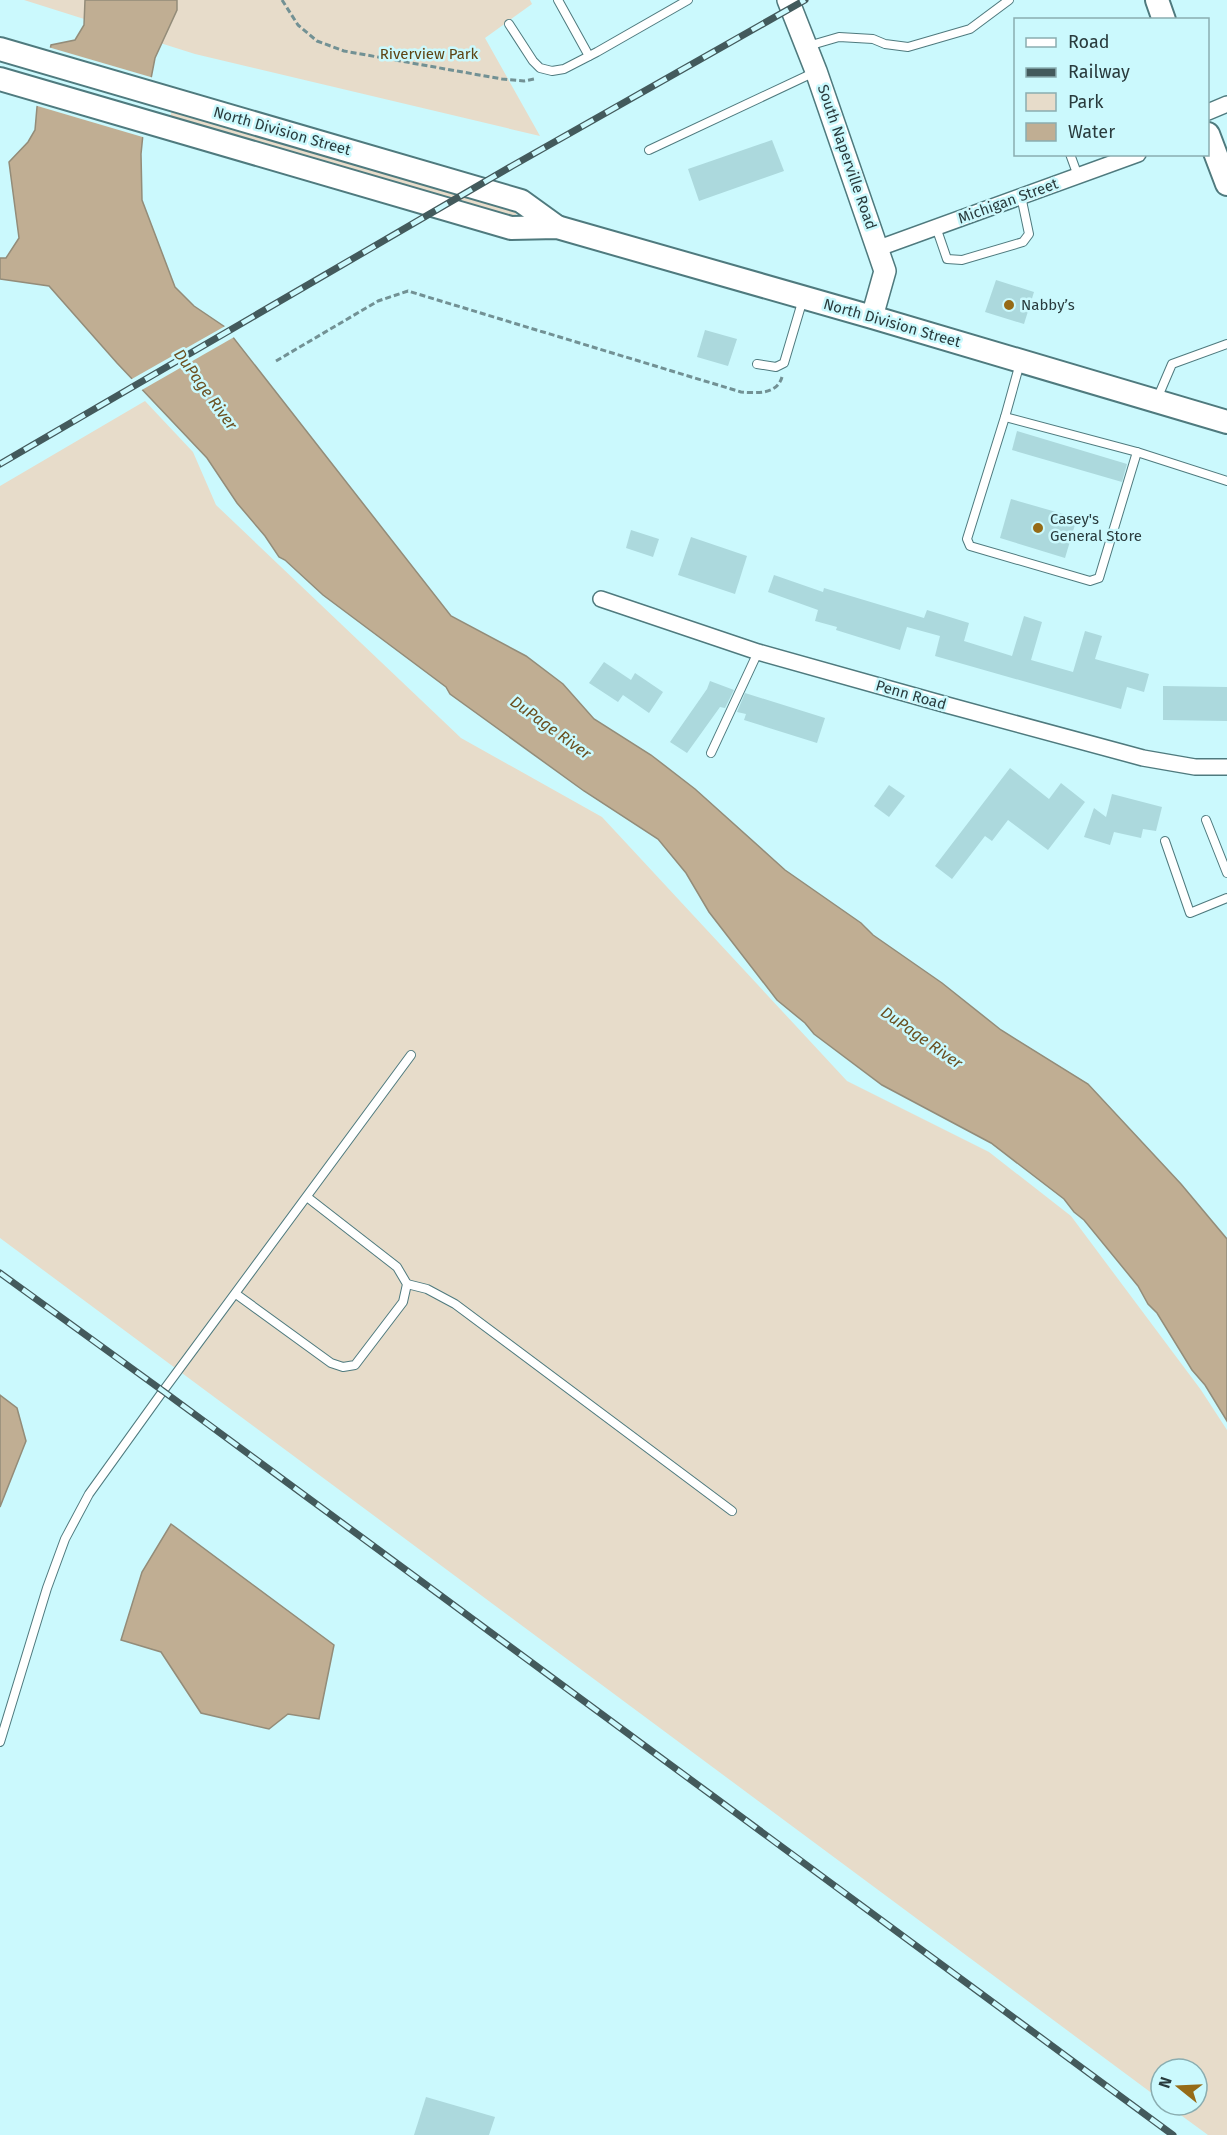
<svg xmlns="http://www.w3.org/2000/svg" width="1227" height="2135" font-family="'Fira Sans',sans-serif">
	<rect width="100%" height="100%" fill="#cbf9fd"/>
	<g fill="#e7dcca">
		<polygon points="24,0 530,0 532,4 485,38 540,136 195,54"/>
		<polygon points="172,110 517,212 515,218 170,117"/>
		<polygon points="145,401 193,452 216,505 461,738 602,817 847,1081 989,1152 1071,1216 1201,1390 1227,1430 1227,2135 1208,2135 1167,2105 1197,2105 1197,2069 1161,2069 1161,2100 0,1238 0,486"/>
	</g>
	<g fill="#c0ae93" stroke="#938c79" stroke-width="1.5">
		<polygon points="85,0 177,0 177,10 155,58 146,104 141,154 142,200 175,287 194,306 225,327 451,616 526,656 563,684 594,719 651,755 695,789 785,870 861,923 873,935 942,983 1001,1030 1088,1084 1181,1184 1227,1239 1227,1421 1205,1385 1192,1370 1157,1313 1148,1304 1138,1286 1084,1220 1074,1212 1064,1199 991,1143 882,1085 814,1034 805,1023 777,1000 709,912 686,873 658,839 584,791 450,694 446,687 323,595 285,560 279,557 265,536 237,503 207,458 117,363 49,286 0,279 0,258 6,258 19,238 9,162 28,142 35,130 37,107 51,45 75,40 84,25"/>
		<polygon points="0,1395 17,1408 26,1441 0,1507"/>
		<polygon points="171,1524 334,1645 319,1719 288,1714 269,1729 201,1713 161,1652 121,1640 142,1572"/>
	</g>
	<g fill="#cbf9fd">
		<polygon points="48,47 154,78 146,138 34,105"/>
		<polygon points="227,325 236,336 140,391 130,380"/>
	</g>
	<g fill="#acd9dd">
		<polygon points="772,140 784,171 699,201 688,169"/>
		<polygon points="996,280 1034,292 1024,324 985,312"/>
		<polygon points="705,330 737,339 728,366 697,357"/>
		<polygon points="1017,431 1127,464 1122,482 1012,450"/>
		<polygon points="1011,499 1077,518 1065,558 1000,538"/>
		<polygon points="631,530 659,539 653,557 626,548"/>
		<polygon points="691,537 747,556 735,594 678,575"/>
		<polygon points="774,575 823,592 824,588 924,618 927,610 969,623 964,641 1012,656 1024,616 1042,622 1031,660 1073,672 1085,631 1102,636 1095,659 1149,674 1144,692 1127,687 1121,709 935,656 940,636 907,627 900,650 836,630 837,627 815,621 818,610 768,592"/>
		<polygon points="604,662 631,680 635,673 663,692 649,713 623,695 618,702 589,683"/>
		<polygon points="710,681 734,690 725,708 720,707 687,753 670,742 707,689"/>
		<polygon points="1163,686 1227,687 1227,721 1163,720"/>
		<polygon points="745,693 825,718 817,743 744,720 746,714 737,712"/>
		<polygon points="1010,768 1049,799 1061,783 1085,802 1048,850 1008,820 992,841 985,836 952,879 935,866"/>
		<polygon points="889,785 905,796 889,817 874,806"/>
		<polygon points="1112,794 1162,807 1156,831 1143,829 1141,838 1114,832 1110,845 1084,837 1094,808 1106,817"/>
		<polygon points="426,2097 495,2117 489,2135 414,2135"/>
	</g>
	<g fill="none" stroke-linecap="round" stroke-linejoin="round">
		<g stroke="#4f7a7e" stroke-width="10">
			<g id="lane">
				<polyline points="558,0 589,56"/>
				<polyline points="509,24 533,61 540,68 552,71 564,69 597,52 688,0"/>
				<polyline points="808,46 839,37 873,39 885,44 908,47 970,29 1009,0"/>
				<polyline points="649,150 815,72"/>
				<polyline points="1070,154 1078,176"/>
				<polyline points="936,227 947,259 962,260 1023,242 1029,234 1021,196"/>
				<polyline points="1020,363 1005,417 1137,452 1227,481"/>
				<polyline points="757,364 776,367 784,363 803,299"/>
				<polyline points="1157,399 1172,364 1227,344"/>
				<polyline points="1005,417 967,539 970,546 1090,581 1099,578 1137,452"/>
				<polyline points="711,753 758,652"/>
				<polyline points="1206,820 1227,873"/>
				<polyline points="1165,841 1190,913 1227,898"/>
				<polyline points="407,1284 427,1289 455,1304 732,1511"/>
				<polyline points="236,1294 331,1363 343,1367 355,1365 403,1302 407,1284 397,1267 307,1197"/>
				<polyline points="0,1742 47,1588 65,1539 89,1494 163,1391 411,1055"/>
			</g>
		</g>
		<g stroke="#4f7a7e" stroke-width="18">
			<g id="street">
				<polyline points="1208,112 1227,104"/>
				<polyline points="879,248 1138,154"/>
				<polyline points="601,599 758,652 947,705 1143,758 1195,767 1227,767"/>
			</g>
		</g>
		<g stroke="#4f7a7e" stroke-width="24">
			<polyline id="secondary" points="788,0 816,71 885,271 872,317"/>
		</g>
		<g stroke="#4f7a7e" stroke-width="26">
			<g id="primary">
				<polyline points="1157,0 1164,20"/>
				<polyline points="0,49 521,201 557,227"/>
				<polyline points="0,79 511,228 557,227 872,317 1227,422"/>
				<polyline points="1208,134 1227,184"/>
			</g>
		</g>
		<g stroke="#729194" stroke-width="3" stroke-dasharray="6 3" stroke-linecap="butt">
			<polyline points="282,0 298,25 317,41 344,51 502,79 524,81 534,79"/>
			<path d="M276 361 378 301 408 291 741 392C756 393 777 395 782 377"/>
		</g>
		<use href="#lane" stroke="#fff" stroke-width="8"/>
		<use href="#street" stroke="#fff" stroke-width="15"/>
		<use href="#secondary" stroke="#fff" stroke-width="21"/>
		<use href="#primary" stroke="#fff" stroke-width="22"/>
		<g stroke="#435a5c" stroke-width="7">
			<g id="rail">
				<polyline points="0,464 512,166 805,0"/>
				<polyline points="0,1273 163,1391 1173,2135"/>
			</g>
		</g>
		<use href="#rail" stroke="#cbf9fd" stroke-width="4.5" stroke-dasharray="14" stroke-linecap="butt"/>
	</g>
	<g fill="#966b17" stroke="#cbf9fd" stroke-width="2">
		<circle cx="1009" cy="305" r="6"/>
		<circle cx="1038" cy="528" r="6"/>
	</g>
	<g text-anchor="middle" stroke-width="5" stroke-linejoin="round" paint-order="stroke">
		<g font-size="15" fill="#5e4414" stroke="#cbf9fd">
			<text x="429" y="59">Riverview Park</text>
		</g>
		<g font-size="15" fill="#293b3d" stroke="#cbf9fd">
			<text transform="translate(282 131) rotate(16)" y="5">North Division Street</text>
			<text transform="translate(847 157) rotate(71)" y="5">South Naperville Road</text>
			<text transform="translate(1008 201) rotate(-20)" y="5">Michigan Street</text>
			<text transform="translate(892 323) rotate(16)" y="5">North Division Street</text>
			<text transform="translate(911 695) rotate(16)" y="5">Penn Road</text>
		</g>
		<g font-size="15" fill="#293b3d" stroke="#cbf9fd" text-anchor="start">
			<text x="1021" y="310">Nabby’s</text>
			<text x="1050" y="524">Casey's<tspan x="1050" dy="17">General Store</tspan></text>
		</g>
		<g font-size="16" font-style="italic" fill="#6b5021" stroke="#cbf9fd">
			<text transform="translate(206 389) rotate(54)" y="6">DuPage River</text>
			<text transform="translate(551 727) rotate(36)" y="6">DuPage River</text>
			<text transform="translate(922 1037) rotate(35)" y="6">DuPage River</text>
		</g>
	</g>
	<rect x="1014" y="18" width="195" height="138" fill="#cbf9fd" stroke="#8aadb0" stroke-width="1.5"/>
	<rect x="1026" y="38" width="30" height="9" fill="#ffffff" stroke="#8aadb0" stroke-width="1.5"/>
	<text x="1068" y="48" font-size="18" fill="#293b3d">Road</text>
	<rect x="1026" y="68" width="30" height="9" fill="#435a5c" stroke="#8aadb0" stroke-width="1.5"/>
	<text x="1068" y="78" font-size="18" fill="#293b3d">Railway</text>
	<rect x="1026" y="93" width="30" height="18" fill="#e7dcca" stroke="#8aadb0" stroke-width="1.5"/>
	<text x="1068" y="108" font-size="18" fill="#293b3d">Park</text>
	<rect x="1026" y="123" width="30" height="18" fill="#c0ae93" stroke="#8aadb0" stroke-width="1.5"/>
	<text x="1068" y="138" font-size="18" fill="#293b3d">Water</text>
	<g transform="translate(1179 2087) rotate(288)"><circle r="28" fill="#cbf9fd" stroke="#8aadb0" stroke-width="1.5"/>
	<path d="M0-4.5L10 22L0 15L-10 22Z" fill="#966b17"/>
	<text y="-9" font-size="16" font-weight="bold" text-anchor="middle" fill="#293b3d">N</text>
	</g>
</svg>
